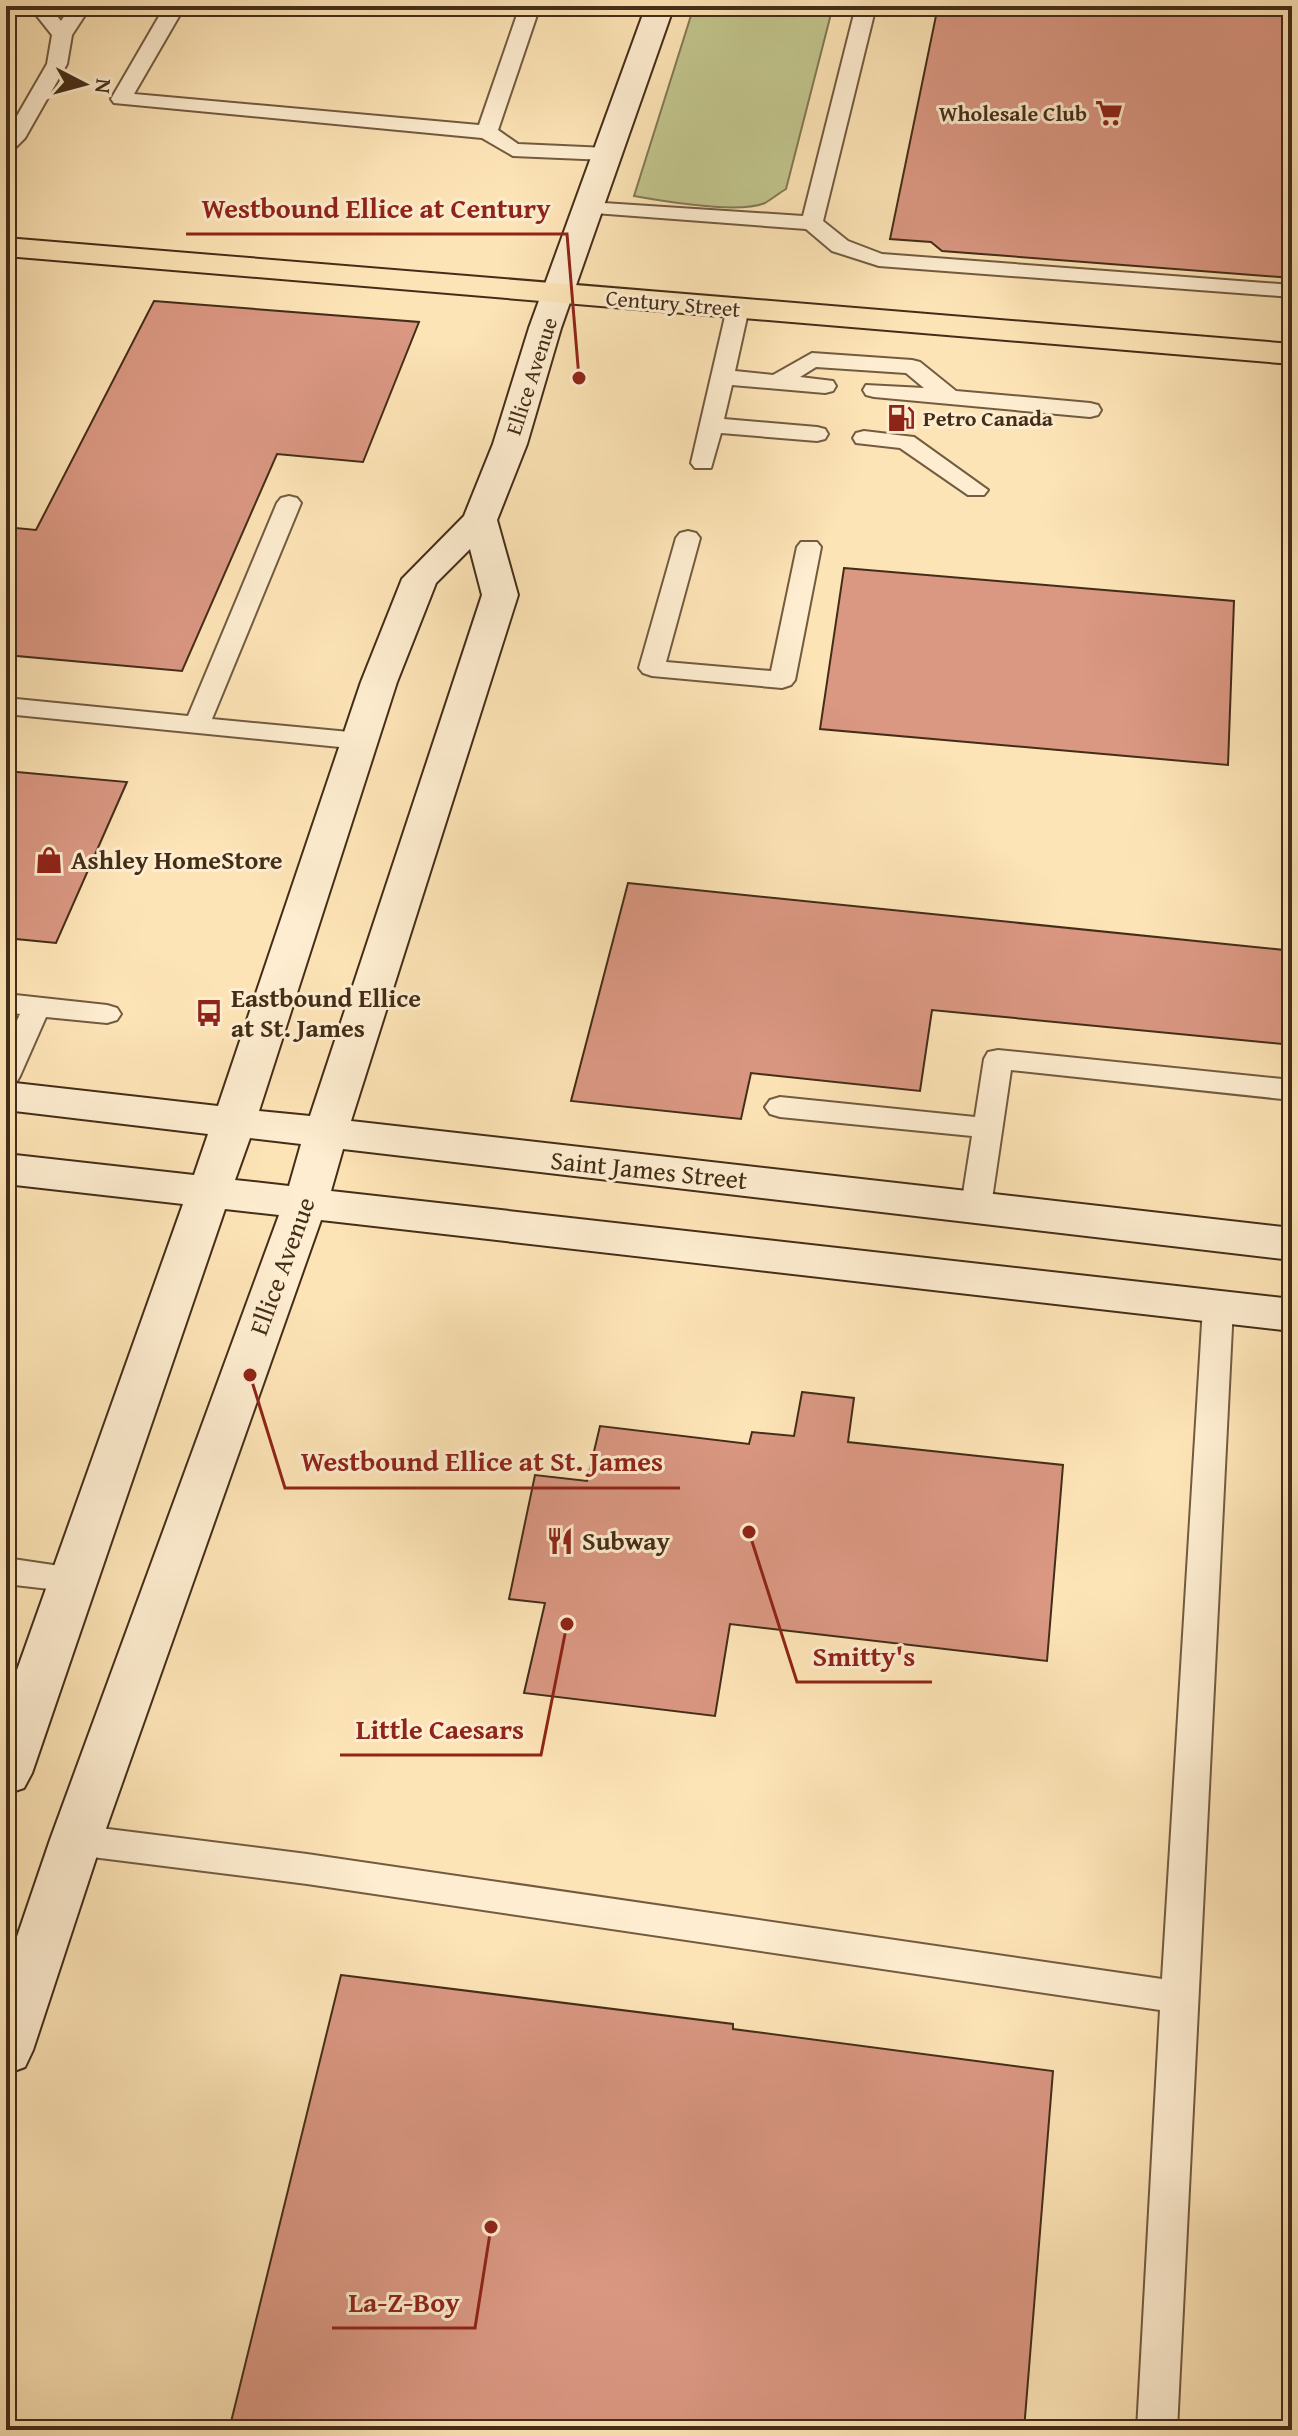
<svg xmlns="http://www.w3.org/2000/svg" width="1298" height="2436" font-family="'Gentium Book Plus',serif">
	<rect width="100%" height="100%" fill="#fde4b6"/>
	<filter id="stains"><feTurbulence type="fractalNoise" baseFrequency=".0025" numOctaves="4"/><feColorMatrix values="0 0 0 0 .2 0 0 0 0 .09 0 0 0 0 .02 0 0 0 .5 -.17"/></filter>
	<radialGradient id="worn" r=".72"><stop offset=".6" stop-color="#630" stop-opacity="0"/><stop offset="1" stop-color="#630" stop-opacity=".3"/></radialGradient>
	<path fill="#c1c48c" stroke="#827852" stroke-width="2" d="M694 6H833L786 189C779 193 772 199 765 203 740 214 662 201 634 196Z"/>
	<g fill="#da9782" stroke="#442d18" stroke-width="2">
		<polygon points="938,6 1292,6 1292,278 942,251 931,242 890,239"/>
		<polygon points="154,301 419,322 363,462 277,454 182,671 6,655 6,527 36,530"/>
		<polygon points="844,568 1234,601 1228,765 820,729"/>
		<polygon points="6,771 127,782 56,943 6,938"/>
		<polygon points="628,883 1284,950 1284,953 1292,954 1292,1045 932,1010 920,1091 751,1073 741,1119 571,1101"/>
		<polygon points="802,1392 854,1398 848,1442 1063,1465 1047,1661 730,1624 715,1716 524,1693 545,1603 509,1599 535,1475 587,1481 600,1426 749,1444 752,1432 794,1436"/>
		<polygon points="341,1975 733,2024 733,2029 1053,2071 1024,2430 229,2430"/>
	</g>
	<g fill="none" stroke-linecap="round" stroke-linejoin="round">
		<g stroke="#725b40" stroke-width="4">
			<g id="service">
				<polygon points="29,6 49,6 61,21 71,6 91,6 72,35 67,64 25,138 13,150 6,152 6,135 47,64 52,35"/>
				<polygon points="165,6 185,6 134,94 479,125 520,6 540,6 498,130 518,144 607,148 617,154 607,160 513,156 482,138 114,103 111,99"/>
				<polygon points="856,6 876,6 823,221 848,241 882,254 1292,285 1292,297 879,266 832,251 806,229 581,212 578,208 588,202 803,216"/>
				<polygon points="738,301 749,308 735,371 773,375 812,353 912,360 920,362 956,391 1090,403 1098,405 1101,410 1098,415 1090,417 874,397 866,395 863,390 866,385 924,388 906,373 816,367 800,377 833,381 836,386 833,391 825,393 732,385 724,419 817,427 825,429 828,434 825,439 817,441 721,433 711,468 695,468 691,463 727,308"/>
				<polygon points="864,431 914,437 988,490 984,495 968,495 900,448 856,443 853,438 856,433"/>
				<polygon points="289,496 297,498 301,503 212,719 360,733 369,736 373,741 369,746 360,749 6,714 6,698 188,716 277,503 281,498"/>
				<polygon points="688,531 696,533 700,538 666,662 771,671 797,547 801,542 817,542 821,547 795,680 791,685 782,688 652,676 643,673 639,668 676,538 680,533"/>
				<polygon points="6,994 107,1005 117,1008 121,1014 117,1020 107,1023 46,1017 20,1076 16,1083 6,1086 6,1044 20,1014 6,1012"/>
				<polygon points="998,1050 1292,1080 1292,1100 1011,1070 991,1206 987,1213 976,1216 965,1213 961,1206 972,1136 780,1117 770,1114 765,1107 770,1100 780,1097 975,1117 984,1059 988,1052"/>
				<polygon points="1218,1296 1229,1299 1233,1307 1177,2430 1137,2430 1160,2010 307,1884 76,1855 63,1850 58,1840 63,1830 76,1825 307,1854 1162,1979 1203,1307 1207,1299"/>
				<polygon points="6,1558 87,1570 92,1579 87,1588 75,1592 6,1584"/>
			</g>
		</g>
		<g stroke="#442d18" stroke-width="4">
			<path id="secondary" d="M646 6H674L561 328 527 444 497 520 518 595 351 1121 1292 1228V1260L343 1149 331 1191 1292 1299V1331L321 1220 102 1840 33 2050 25 2067 6 2074V1969L50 1840 279 1215 225 1209 32 1773 24 1788 6 1794V1701L183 1204 6 1184V1154L194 1175 208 1134 6 1110V1082L218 1106 361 682 402 579 464 516 493 444 529 328ZM470 549 482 595 310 1116 259 1111 397 682 436 583ZM250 1138 301 1144 289 1186 235 1180Z"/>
		</g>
		<g stroke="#442d18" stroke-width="4">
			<polygon id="primary" points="6,238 1292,344 1292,364 6,256"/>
		</g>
		<use href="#service" fill="#feedd0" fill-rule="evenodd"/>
		<use href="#secondary" fill="#feedd0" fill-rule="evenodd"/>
		<use href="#primary" fill="#fde4b6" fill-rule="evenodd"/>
	</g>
	<defs>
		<g id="supermarket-bare" transform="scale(2.16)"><path d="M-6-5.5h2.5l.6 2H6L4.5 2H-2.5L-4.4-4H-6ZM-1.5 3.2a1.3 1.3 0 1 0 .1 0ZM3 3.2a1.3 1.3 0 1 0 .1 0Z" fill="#8f2418" stroke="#feedd0" stroke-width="2.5" paint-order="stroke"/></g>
		<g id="fuel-bare" transform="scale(2.16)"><path d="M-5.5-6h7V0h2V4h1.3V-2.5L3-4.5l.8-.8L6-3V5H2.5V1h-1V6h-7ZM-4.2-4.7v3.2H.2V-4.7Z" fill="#8f2418" stroke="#feedd0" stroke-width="2.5" paint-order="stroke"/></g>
		<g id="shop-bare" transform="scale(2.16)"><path d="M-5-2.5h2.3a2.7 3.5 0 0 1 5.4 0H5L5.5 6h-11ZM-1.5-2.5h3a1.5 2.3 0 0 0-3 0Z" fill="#8f2418" stroke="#feedd0" stroke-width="2.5" paint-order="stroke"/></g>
		<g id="bus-bare" transform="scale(2.16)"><path d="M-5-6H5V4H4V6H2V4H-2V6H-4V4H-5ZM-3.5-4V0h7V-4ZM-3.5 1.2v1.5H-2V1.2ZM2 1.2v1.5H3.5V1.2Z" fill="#8f2418" stroke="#feedd0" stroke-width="2.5" paint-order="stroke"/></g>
		<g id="restaurant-bare" transform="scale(2.16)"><path d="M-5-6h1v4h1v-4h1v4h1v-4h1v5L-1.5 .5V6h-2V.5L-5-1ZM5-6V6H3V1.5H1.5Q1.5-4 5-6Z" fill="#8f2418" stroke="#feedd0" stroke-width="2.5" paint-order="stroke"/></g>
	</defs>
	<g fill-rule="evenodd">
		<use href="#supermarket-bare" x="1109" y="113"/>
		<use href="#fuel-bare" x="901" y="418"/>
		<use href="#shop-bare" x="49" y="860"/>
		<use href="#bus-bare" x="209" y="1013"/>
		<use href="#restaurant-bare" x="560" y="1541"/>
	</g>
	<g text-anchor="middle" stroke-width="6" stroke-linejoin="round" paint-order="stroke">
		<g font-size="22" font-weight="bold" fill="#442d18" stroke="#feedd0" text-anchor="end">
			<text x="1087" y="121">Wholesale Club</text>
			<text x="923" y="426" text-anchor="start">Petro Canada</text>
		</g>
		<g font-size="22" fill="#442d18" stroke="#feedd0">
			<text transform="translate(673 303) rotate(5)" y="8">Century Street</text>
			<text transform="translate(531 376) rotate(-72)" y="8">Ellice Avenue</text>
		</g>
		<g font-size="26" font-weight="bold" fill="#442d18" stroke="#feedd0" text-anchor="start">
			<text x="71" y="869">Ashley HomeStore</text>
			<text x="231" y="1007">Eastbound Ellice<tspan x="231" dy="30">at St. James</tspan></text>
			<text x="582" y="1550">Subway</text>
		</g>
		<g font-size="26" fill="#442d18" stroke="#feedd0">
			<text transform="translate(649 1170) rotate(6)" y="9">Saint James Street</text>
			<text transform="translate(282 1266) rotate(-70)" y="9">Ellice Avenue</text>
		</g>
	</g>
	<path fill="none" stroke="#8f2418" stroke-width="3" d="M579 378L567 234H186M250 1375L285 1488H680M749 1532L797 1682H932M567 1624L541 1755H340M491 2227L475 2328H332"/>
	<g fill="#8f2418" stroke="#feedd0" stroke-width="3">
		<circle cx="579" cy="378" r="8"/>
		<circle cx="250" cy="1375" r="8"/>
		<circle cx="749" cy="1532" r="8"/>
		<circle cx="567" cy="1624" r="8"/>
		<circle cx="491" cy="2227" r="8"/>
	</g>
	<g font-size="28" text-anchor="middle" font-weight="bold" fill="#8f2418" stroke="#feedd0" stroke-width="6" stroke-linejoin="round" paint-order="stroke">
		<text x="376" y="218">Westbound Ellice at Century</text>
		<text x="482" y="1471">Westbound Ellice at St. James</text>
		<text x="864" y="1666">Smitty's</text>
		<text x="440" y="1739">Little Caesars</text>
		<text x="404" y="2312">La-Z-Boy</text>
	</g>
	<rect width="1298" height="2436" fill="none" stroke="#fde4b6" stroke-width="32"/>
	<rect x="8" y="8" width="1282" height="2420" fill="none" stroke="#442d18" stroke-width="4"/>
	<rect x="16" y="16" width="1266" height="2404" fill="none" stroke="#442d18" stroke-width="2"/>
	<g transform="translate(84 84) rotate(96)" stroke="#feedd0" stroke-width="6" paint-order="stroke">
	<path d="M0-6L14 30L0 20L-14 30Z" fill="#442d18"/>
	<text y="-12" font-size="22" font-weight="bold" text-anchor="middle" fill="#442d18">N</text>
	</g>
	<rect width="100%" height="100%" filter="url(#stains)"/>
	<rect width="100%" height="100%" fill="url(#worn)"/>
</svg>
